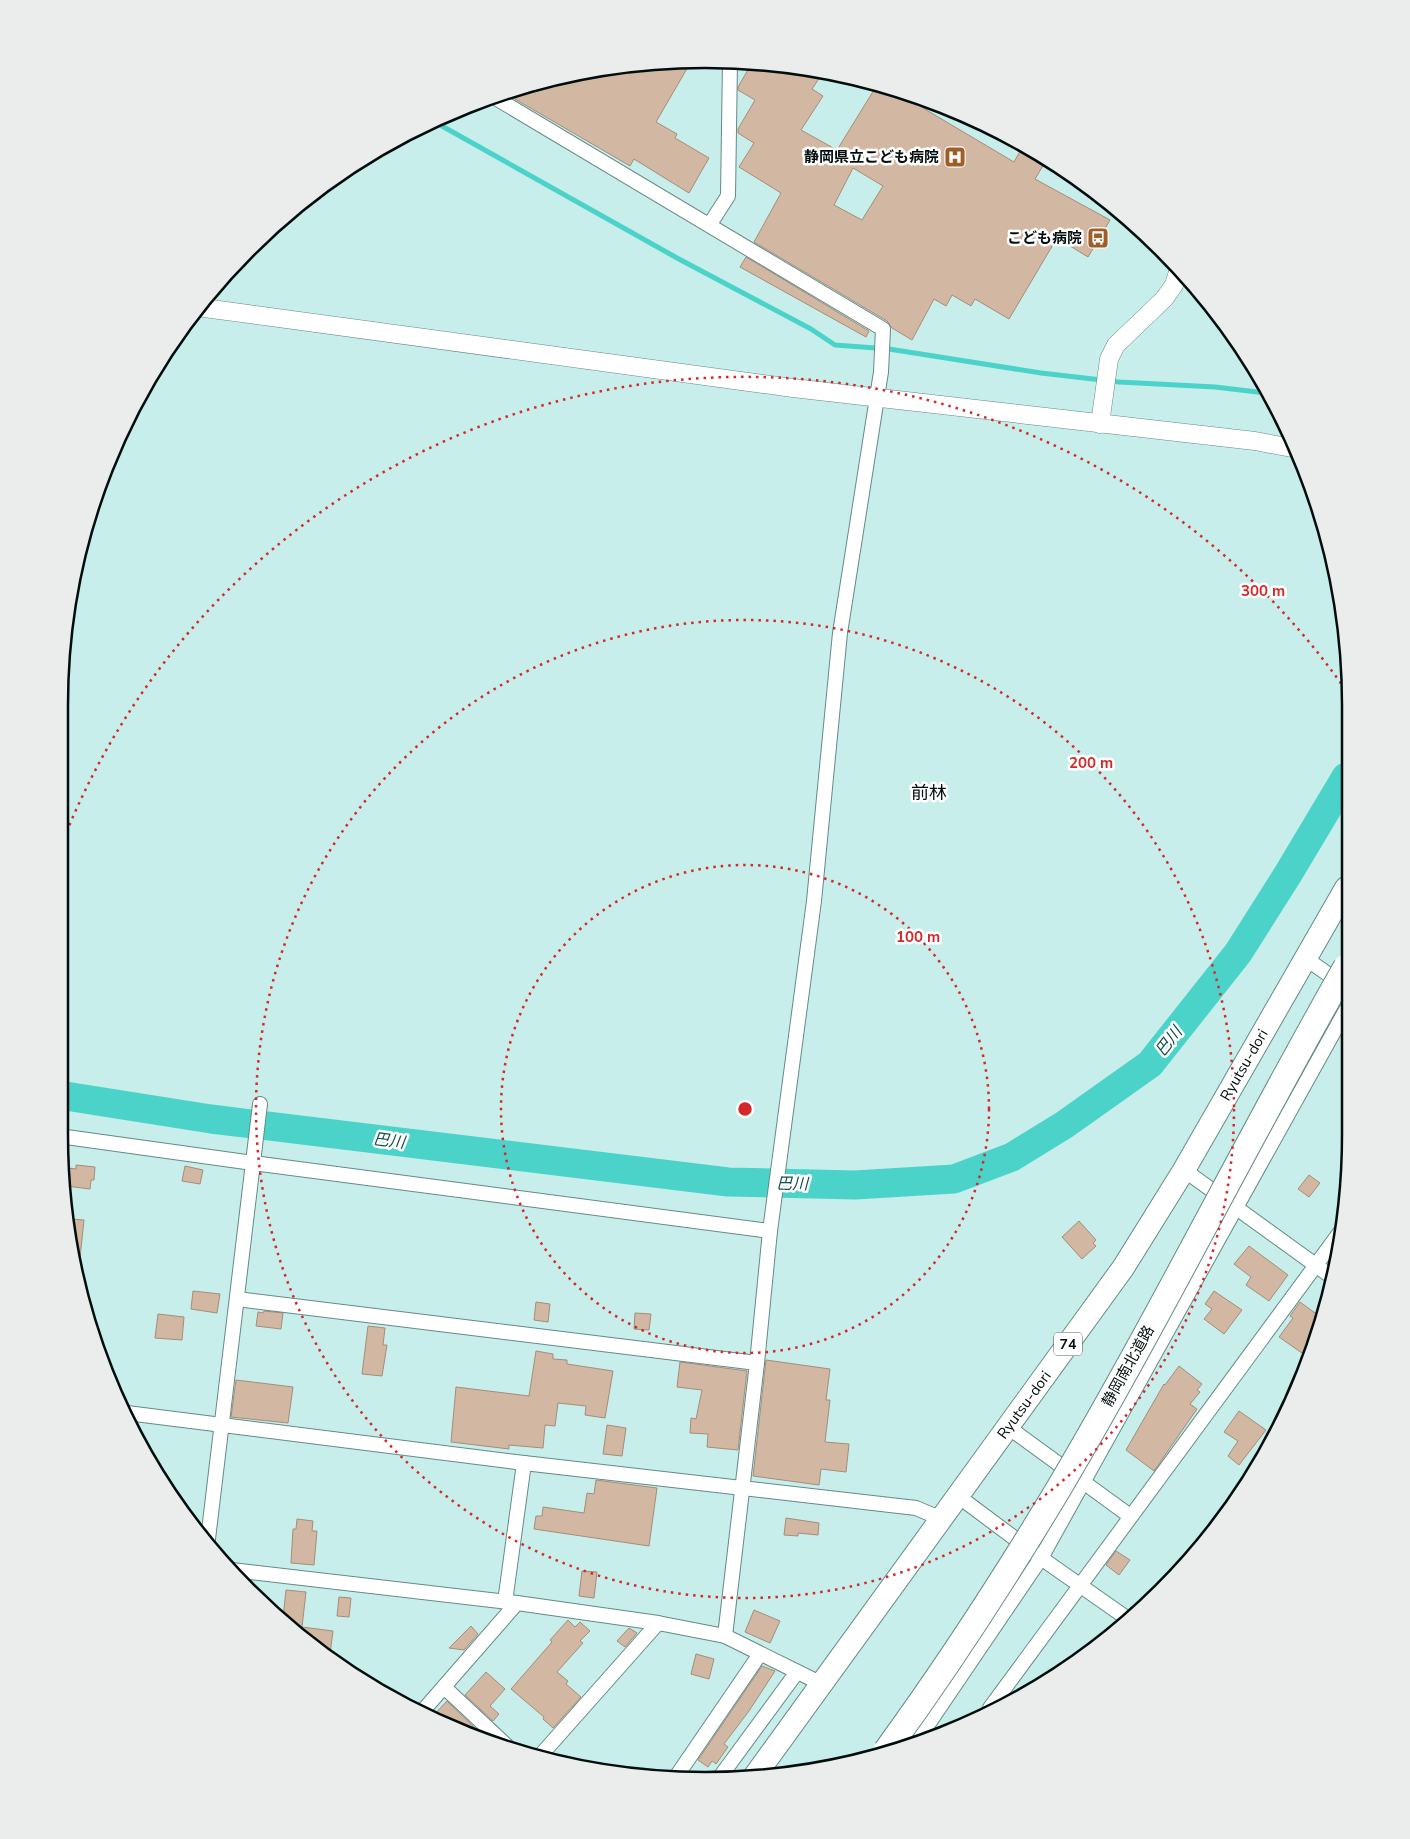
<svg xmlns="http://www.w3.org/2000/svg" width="1410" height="1839" font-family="'Nunito Sans','Noto Sans JP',sans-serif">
	<rect width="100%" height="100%" fill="#c7eeea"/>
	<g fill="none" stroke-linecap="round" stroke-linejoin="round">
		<polyline stroke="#4bd3c9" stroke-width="5" points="433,121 677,258 811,329 835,345 889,349 1041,373 1119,382 1215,387 1266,393"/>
		<polyline stroke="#4bd3c9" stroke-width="29" points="59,1095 211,1119 728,1182 855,1185 954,1179 1012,1157 1064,1125 1150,1064 1238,953 1288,874 1346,777"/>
	</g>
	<g fill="#d2b7a3" stroke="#a68c79" fill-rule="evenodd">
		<polygon points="692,60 656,122 677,134 675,138 709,158 689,193 634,159 630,166 515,99 515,91 579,71"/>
		<path d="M752 63 824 71 812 89 823 96 801 130 837 150 877 85 927 100 923 108 1014 162 1023 146 1047 159 1035 179 1110 220 1088 257 1057 238 1009 319 975 299 971 306 952 295 946 306 934 299 912 340 892 328 887 321 754 242 781 193 739 167 754 143 738 133V129L755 100 738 90V87ZM853 168 883 186 862 220 834 205Z"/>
		<polygon points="746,257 869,331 866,337 740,267"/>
		<polygon points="76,1165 95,1167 94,1180 91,1180 90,1189 66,1186 68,1168 76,1169"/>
		<polygon points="185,1166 203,1170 200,1184 182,1181"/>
		<polygon points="1309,1175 1320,1183 1309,1197 1298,1189"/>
		<polygon points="70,1219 84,1220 80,1258 75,1258"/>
		<polygon points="1079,1221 1096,1240 1093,1243 1096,1246 1082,1259 1062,1237"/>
		<polygon points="1249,1246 1288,1275 1269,1301 1246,1285 1251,1277 1234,1264"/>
		<polygon points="193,1291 220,1294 217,1313 191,1309"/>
		<polygon points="1214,1291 1242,1310 1224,1334 1204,1319 1212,1309 1205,1304"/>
		<polygon points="536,1302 550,1304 548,1322 534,1320"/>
		<polygon points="1300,1302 1322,1318 1310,1336 1317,1341 1309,1358 1279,1337 1293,1318 1290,1316"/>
		<polygon points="264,1311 283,1313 281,1329 256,1326 258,1312 263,1313"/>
		<polygon points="635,1313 651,1314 649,1330 634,1329"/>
		<polygon points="158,1314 184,1317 182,1340 155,1338"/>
		<polygon points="368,1326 385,1328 383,1345 387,1345 382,1376 362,1374"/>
		<polygon points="536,1351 553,1354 553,1359 567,1360 567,1364 613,1371 605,1418 585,1415 586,1406 558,1403 555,1426 545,1425 543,1448 509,1445 509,1449 451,1442 456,1387 529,1396"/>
		<polygon points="766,1360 830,1369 826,1400 830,1400 825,1442 849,1444 846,1472 821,1469 819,1485 753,1476"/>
		<polygon points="680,1362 747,1371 738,1450 707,1447 708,1434 690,1433 691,1418 696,1419 702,1390 677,1387"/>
		<polygon points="1179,1366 1202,1384 1197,1390 1200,1392 1190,1404 1197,1409 1154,1471 1126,1450 1164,1384 1165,1385"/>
		<polygon points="236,1380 293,1387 288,1423 231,1417"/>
		<polygon points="1239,1411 1266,1430 1239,1465 1228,1456 1238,1441 1224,1432"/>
		<polygon points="607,1425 626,1428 622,1456 603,1454"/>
		<polygon points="596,1480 657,1488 649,1546 534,1529 536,1516 542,1516 543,1507 584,1513 587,1493 594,1494"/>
		<polygon points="786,1518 819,1523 818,1535 798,1533 798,1536 784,1535"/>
		<polygon points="297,1519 313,1521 312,1531 317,1531 314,1565 291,1563 293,1529 296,1529"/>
		<polygon points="1116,1551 1130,1560 1119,1575 1106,1565"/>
		<polygon points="582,1571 597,1572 594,1598 579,1596"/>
		<polygon points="286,1590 306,1592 302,1627 333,1631 330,1654 283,1618"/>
		<polygon points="339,1597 351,1598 349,1617 337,1616"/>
		<polygon points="754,1610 780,1621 770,1643 745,1632"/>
		<polygon points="568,1620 575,1627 580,1622 590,1631 580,1641 583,1643 557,1672 568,1681 566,1684 581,1697 553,1728 543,1719 544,1717 511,1689 552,1642 550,1640"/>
		<polygon points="471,1626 478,1634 464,1650 449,1648"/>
		<polygon points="629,1628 637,1633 625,1647 617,1641"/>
		<polygon points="696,1654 714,1659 709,1679 691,1674"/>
		<polygon points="762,1666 775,1671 749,1711 724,1744 728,1747 716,1764 712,1761 708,1767 698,1760"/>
		<polygon points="486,1672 505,1689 490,1706 499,1714 493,1721 465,1695"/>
		<polygon points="447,1701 482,1735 480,1738 458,1731 431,1718"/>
	</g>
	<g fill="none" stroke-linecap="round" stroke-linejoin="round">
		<g stroke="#658a86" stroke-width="16">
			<g id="minor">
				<polyline points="494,97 883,329 881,372 840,633 814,901 770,1231 757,1363 725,1636"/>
				<polyline points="710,224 728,196 730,61"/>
				<polyline points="1305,958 1342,984"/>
				<polyline points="59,1136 253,1163 770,1231"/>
				<polyline points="1184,1170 1332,1277"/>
				<polyline points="237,1299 757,1363"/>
				<polyline points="127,1413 524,1463 916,1508 942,1519"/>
				<polyline points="1008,1427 1130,1516"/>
				<polyline points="958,1496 1041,1558 1128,1619"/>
				<polyline points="208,1539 260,1104"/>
				<polyline points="232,1570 517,1603 658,1623 725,1636 822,1684"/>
				<polyline points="505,1602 524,1463"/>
				<polyline points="444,1687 507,1746"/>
				<polyline points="990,1708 1344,1227"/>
				<polyline points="421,1713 517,1603"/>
				<polyline points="914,1745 1041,1558 1346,1010"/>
				<polyline points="540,1756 658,1623"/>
				<polyline points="678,1774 760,1654"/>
				<polyline points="720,1777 797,1672"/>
			</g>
		</g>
		<g stroke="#658a86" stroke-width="19">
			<g id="tertiary">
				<polyline points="197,307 793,388 1255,441 1292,448"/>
				<polyline points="1100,424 1109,359 1116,345 1164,299 1174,285 1179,269"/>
			</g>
		</g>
		<g stroke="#658a86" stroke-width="24">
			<polyline id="primary" points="754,1777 1123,1268 1184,1170 1346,888"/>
		</g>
		<use href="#minor" stroke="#fff" stroke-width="14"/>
		<use href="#tertiary" stroke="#fff" stroke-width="18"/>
		<use href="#primary" stroke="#fff" stroke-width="22"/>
		<g stroke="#658a86" stroke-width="27" stroke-linecap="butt">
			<path id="motorway-bridge" d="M886 1751C948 1666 1005 1578 1059 1488 1160 1317 1248 1139 1346 967"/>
		</g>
		<use href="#motorway-bridge" stroke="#fff" stroke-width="25"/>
	</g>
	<g fill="none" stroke="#d62828" stroke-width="2.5" stroke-dasharray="2.5 5">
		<circle cx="745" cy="1109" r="244"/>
		<circle cx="745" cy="1109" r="489"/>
		<path d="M61 846A733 733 0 0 1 1345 689"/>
	</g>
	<defs>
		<g id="hospital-square" transform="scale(1.125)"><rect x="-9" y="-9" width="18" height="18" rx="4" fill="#9e5e27" stroke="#fff"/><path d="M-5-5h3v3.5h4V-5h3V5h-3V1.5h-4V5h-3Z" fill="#fff"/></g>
		<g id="bus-square" transform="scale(1.125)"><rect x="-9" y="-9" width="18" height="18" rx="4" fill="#9e5e27" stroke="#fff"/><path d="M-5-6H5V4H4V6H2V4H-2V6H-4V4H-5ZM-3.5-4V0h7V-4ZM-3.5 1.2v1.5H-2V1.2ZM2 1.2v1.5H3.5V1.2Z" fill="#fff"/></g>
	</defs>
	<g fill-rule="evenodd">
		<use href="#hospital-square" x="955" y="157"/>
		<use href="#bus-square" x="1098" y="238"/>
	</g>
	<g text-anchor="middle" stroke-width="5" stroke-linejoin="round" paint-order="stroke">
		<rect fill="#fff" stroke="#4e5656" stroke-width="1" x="1054" y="1332.5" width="28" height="23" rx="4"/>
		<g font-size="14" font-weight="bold" fill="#020e0d">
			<text x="1068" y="1349">74</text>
		</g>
		<g font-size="15" font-weight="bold" fill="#020e0d" stroke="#fff" text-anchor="end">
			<text x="939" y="162">静岡県立こども病院</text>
			<text x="1082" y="243">こども病院</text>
		</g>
		<g font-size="15" fill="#020e0d" stroke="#fff">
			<text transform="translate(1244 1065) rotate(-60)" y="5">Ryutsu-dori</text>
			<text transform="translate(1128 1366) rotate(-61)" y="5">静岡南北道路</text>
			<text transform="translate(1024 1405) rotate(-54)" y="5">Ryutsu-dori</text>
		</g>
		<g font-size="16" font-style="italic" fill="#124d49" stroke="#fff">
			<text transform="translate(1168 1041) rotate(-52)" y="6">巴川</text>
			<text transform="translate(389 1140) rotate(7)" y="6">巴川</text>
			<text transform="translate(792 1183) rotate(1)" y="6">巴川</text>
		</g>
		<g font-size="18" fill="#020e0d" stroke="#fff">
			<text x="929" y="799">前林</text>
		</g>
	</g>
	<path d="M0 0H1410V1839H0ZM705 68H705A637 637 0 0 1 1342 705V1135A637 637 0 0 1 705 1772H705A637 637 0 0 1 68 1135V705A637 637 0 0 1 705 68Z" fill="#ebecec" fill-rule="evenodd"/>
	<path fill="none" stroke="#020e0d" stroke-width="2.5" d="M705 68H705A637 637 0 0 1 1342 705V1135A637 637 0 0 1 705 1772H705A637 637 0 0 1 68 1135V705A637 637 0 0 1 705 68Z"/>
	<circle cx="745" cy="1109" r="8" fill="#d62828" stroke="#fff" stroke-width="2.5"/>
	<g font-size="15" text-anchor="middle" font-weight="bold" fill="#d62828" stroke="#fff" stroke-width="5" stroke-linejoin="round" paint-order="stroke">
		<text x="1263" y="596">300 m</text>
		<text x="1091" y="768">200 m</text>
		<text x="918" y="942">100 m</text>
	</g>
</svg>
